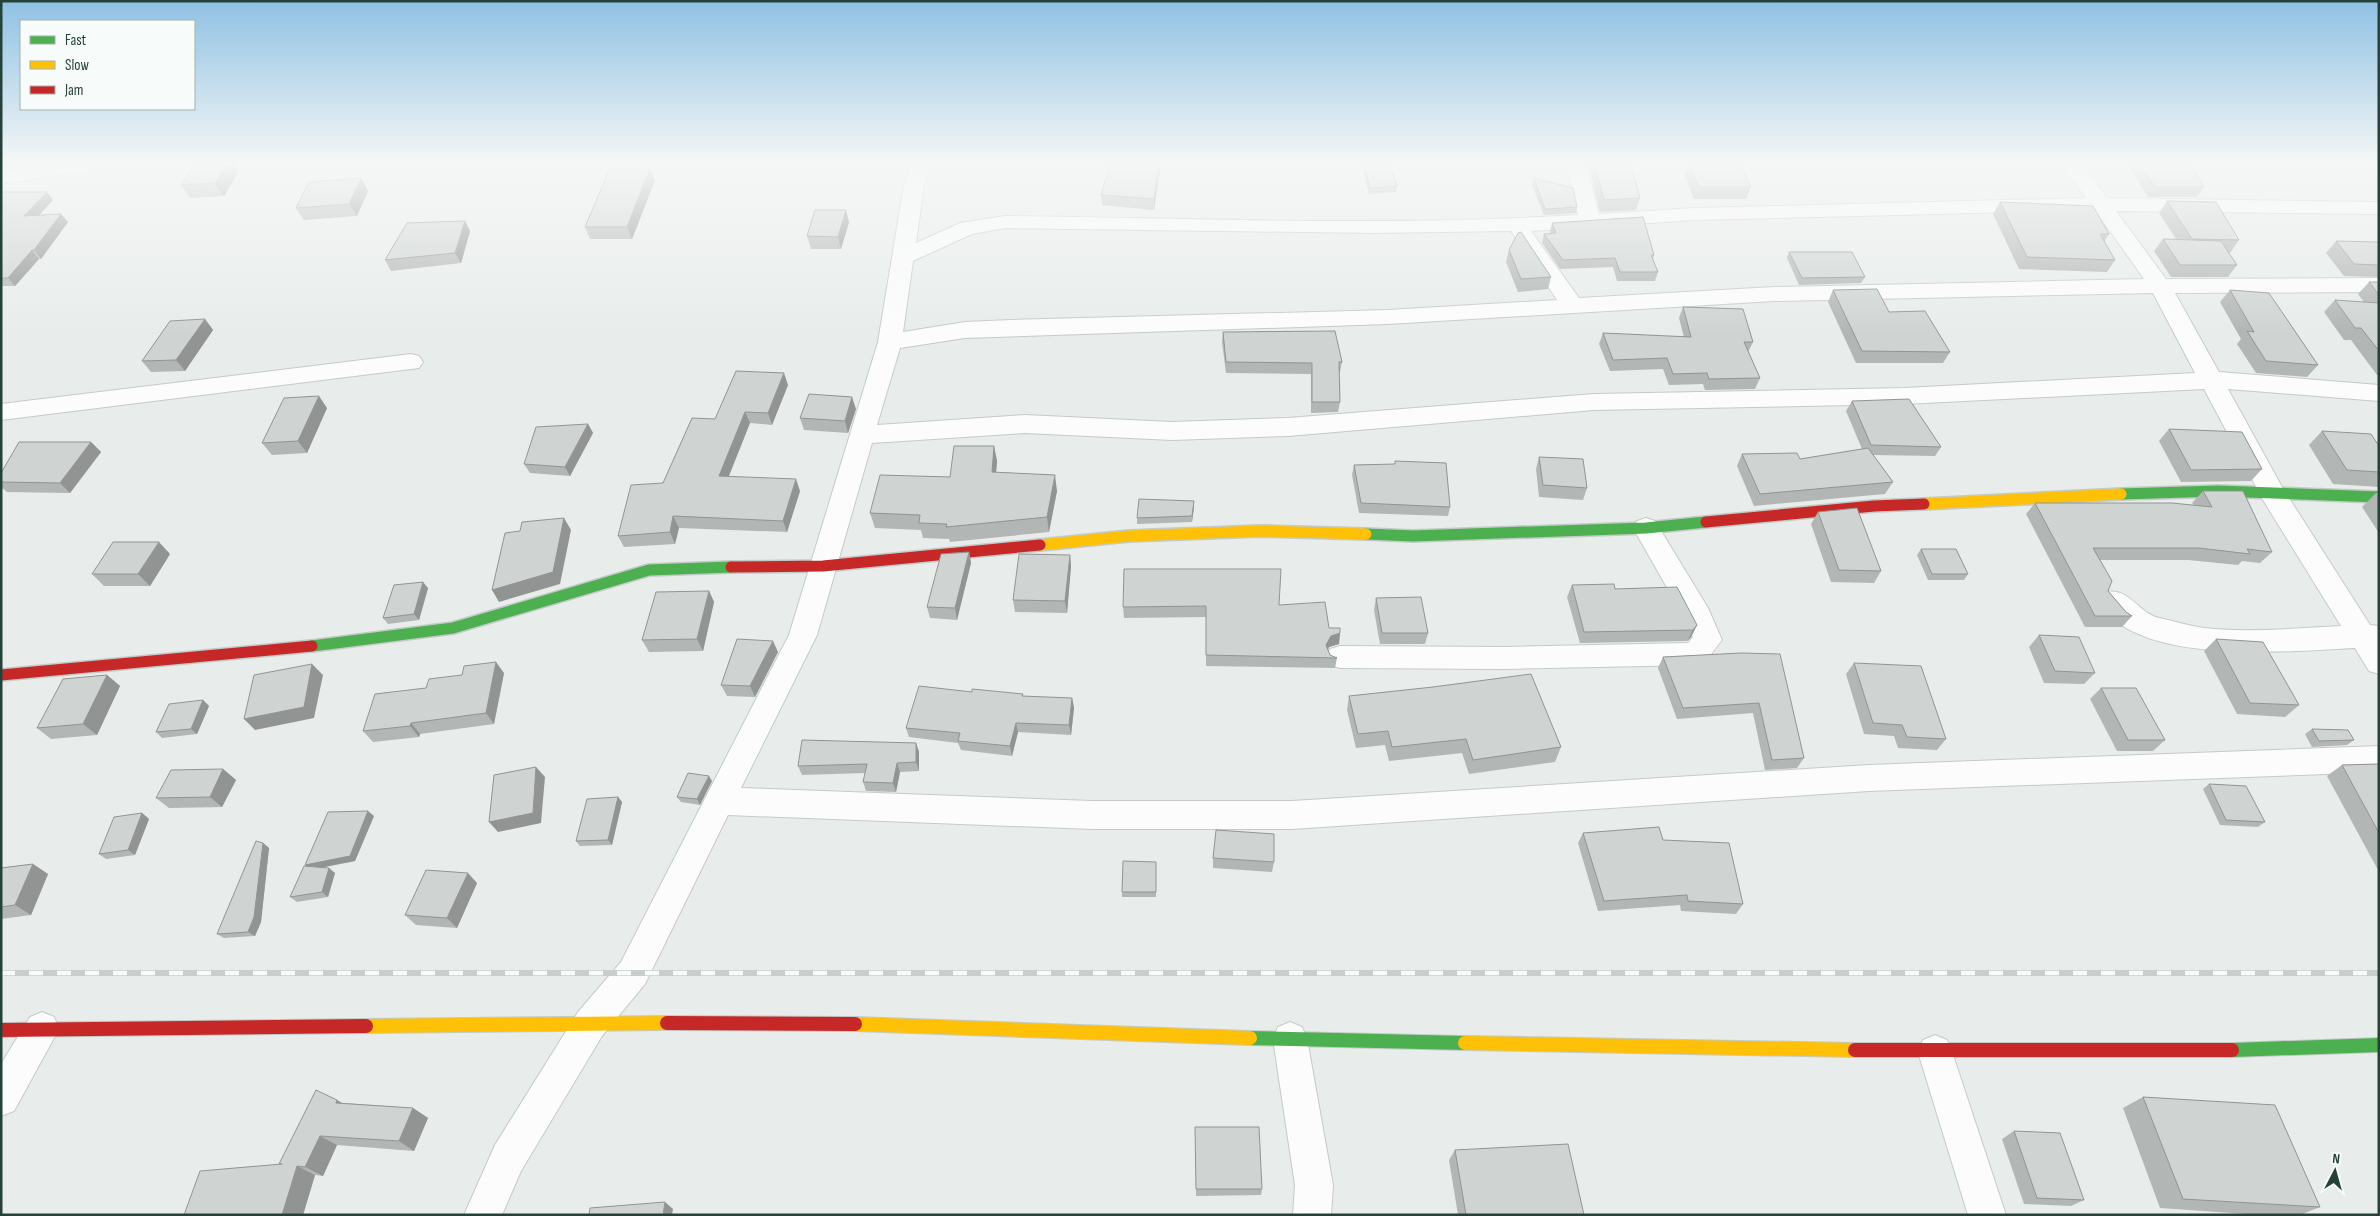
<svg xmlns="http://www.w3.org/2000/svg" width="2380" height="1216" font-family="'Sofia Sans Condensed',sans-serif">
	<rect width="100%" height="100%" fill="#e8edeb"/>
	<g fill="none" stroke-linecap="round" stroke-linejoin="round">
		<g stroke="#c5cac8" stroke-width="2">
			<g id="street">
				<polygon points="59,163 108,163 105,167 98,169 1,184 1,172"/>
				<path d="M912 163H932L924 185 916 243 960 223 1005 216C1196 218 1388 227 1578 215L1566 163H1586L1599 214 1695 208 2086 198 2061 163H2081L2107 198 2379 202V214L2116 211 2166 279 2379 278V292L2175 293 2219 372 2379 385V401L2228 389 2282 487 2370 625 2379 626V674L2369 671 2355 648C2291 651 2134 667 2099 601L2103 593C2129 585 2137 613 2159 618 2174 621 2189 626 2204 628 2249 633 2296 628 2341 626L2263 500 2204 389 1905 404 1594 410 1288 436 1172 440 1025 433 872 443 817 635 741 788 1092 801H1292L1869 765 2379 746V772L1869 791 1292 829H1092L728 815 645 984 602 1036 521 1171 502 1215H464L495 1145 578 1012 621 962 789 635 878 342 904 185ZM2095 210 2144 279 1774 287 1579 298 1531 231 1695 220ZM1005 228 1373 233 1511 231 1557 300 1388 310 1011 320 965 322 903 332 913 261 972 234ZM2153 293 2195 373 1905 388 1594 394 1288 418 1172 422 1025 415 877 425 900 348 965 338 1388 324 1774 301Z"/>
				<polygon points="411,354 419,356 423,362 419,368 1,420 1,404"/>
				<polygon points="1646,518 1655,521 1708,608 1722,640 1705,662 1695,665 1504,669 1340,668 1330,665 1326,657 1330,649 1340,646 1504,647 1688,643 1693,637 1685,619 1633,528 1637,521"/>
				<polygon points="42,1012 54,1017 59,1029 14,1111 1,1116 1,1064 30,1017"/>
				<polygon points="1290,1022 1302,1027 1307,1039 1333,1185 1331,1215 1293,1215 1295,1185 1273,1039 1278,1027"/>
				<polygon points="1935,1035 1947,1040 1952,1052 2006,1215 1968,1215 1918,1052 1923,1040"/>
			</g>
		</g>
		<g stroke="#c3cbc8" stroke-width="14">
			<g id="fast-far1">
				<polyline points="2121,494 2218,491 2379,497"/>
				<polyline points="1366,534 1413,536 1646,528 1706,522"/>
				<polyline points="312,646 453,628 649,570 731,567"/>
			</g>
		</g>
		<g stroke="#c3cbc8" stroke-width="16">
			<g id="fast">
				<polyline points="1250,1038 1465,1043"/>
				<polyline points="2232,1050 2379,1045"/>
			</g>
		</g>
		<g stroke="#c3cbc8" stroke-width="14">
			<g id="slow-far1">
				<polyline points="1924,504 2121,494"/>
				<polyline points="1040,545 1129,536 1260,531 1366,534"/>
			</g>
		</g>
		<g stroke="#c3cbc8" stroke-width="16">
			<g id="slow">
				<polyline points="855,1024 1250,1038"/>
				<polyline points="366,1026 667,1023"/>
				<polyline points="1465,1043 1855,1050"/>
			</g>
		</g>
		<g stroke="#c3cbc8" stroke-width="14">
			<g id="jam-far1">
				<polyline points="1706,522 1874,506 1924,504"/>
				<polyline points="731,567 823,566 1040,545"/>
				<polyline points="1,675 312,646"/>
			</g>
		</g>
		<g stroke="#c3cbc8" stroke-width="16">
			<g id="jam">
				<polyline points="667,1023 855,1024"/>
				<polyline points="1,1030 366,1026"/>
				<polyline points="1855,1050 2232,1050"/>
			</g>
		</g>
		<use href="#street" fill="#fcfcfc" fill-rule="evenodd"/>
		<use href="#fast-far1" stroke="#4caf50" stroke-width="11"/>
		<use href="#fast" stroke="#4caf50" stroke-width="14"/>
		<use href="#slow-far1" stroke="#ffc107" stroke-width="11"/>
		<use href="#slow" stroke="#ffc107" stroke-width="14"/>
		<use href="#jam-far1" stroke="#c62828" stroke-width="11"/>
		<use href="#jam" stroke="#c62828" stroke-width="14"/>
		<g stroke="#c9cdcc" stroke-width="6">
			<polyline id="rail" points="1,973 2379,973"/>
		</g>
		<use href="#rail" stroke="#f7fbf9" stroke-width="4.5" stroke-dasharray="14" stroke-linecap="butt"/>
	</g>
	<g fill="#b2b6b5">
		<polygon points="1161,163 1154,210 1102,205 1101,195"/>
		<polygon points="1363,163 1397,186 1396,192 1369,194 1362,168"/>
		<polygon points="1588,163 1631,163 1640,198 1636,210 1600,212"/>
		<polygon points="1688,163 1751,187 1746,199 1694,199 1684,175"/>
		<polygon points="2127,163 2190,163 2204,187 2197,197 2148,197"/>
		<polygon points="239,171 224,196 190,198 181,185"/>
		<polygon points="361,178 368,191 357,216 304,220 296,208"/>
		<polygon points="1534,178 1577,207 1576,213 1544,215 1532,185"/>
		<polygon points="655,180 632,239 590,239 585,227"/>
		<polygon points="1,192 53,200 39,215 68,222 41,259 39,259 15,286 1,286"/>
		<polygon points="2167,201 2239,240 2230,253 2229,253 2237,265 2228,277 2171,277 2154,251 2163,239 2176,239 2159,213"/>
		<polygon points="2000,202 2109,234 2104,242 2115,260 2107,272 2019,269 1993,214"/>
		<polygon points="846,210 849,222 841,249 811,249 807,236"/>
		<polygon points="465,221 470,231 461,263 391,271 385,260"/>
		<polygon points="1552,223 1654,255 1653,259 1658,272 1655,281 1617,281 1613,267 1560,269 1542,243 1544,234 1551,234 1550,232"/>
		<polygon points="2336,241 2379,242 2379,277 2344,276 2326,253"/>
		<polygon points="1509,250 1551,277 1548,289 1518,292 1506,262"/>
		<polygon points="1789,252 1865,277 1861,283 1799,285 1787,258"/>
		<polygon points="2369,282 2379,282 2379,375 2377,375 2351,340 2344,340 2324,312 2335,300 2364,302 2358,294"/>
		<polygon points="1833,290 1889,312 1950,352 1943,363 1856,363 1828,302"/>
		<polygon points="2230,290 2318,365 2307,377 2256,373 2237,344 2241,339 2220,302"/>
		<polygon points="1683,307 1753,342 1748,352 1760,378 1755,389 1705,390 1703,384 1669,385 1663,369 1610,371 1599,344 1603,333 1684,337 1679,318"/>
		<polygon points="205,319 213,330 185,371 151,372 142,361"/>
		<polygon points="1223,332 1342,362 1340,372 1339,372 1340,402 1338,412 1311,413 1311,374 1226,373 1222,342"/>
		<polygon points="788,385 772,425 750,423 729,476 800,491 787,532 679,528 675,544 624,547 618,536 663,483 715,419"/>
		<polygon points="1852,401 1941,447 1935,456 1873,455 1893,482 1885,494 1754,506 1737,466 1742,454 1800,459 1862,449 1846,411"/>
		<polygon points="327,408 307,453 272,455 262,443"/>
		<polygon points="856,409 848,433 804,430 800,418"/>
		<polygon points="588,424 593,433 570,476 530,473 524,464"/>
		<polygon points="2169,429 2262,469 2251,481 2181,482 2159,441"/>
		<polygon points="2322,431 2379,446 2379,487 2333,484 2309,445"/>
		<polygon points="91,442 101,452 70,493 7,492 1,487 1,473"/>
		<polygon points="994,446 997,461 996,472 1057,491 1049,532 950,542 949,539 923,538 921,530 875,528 870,513 950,477"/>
		<polygon points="1539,457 1587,488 1583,500 1539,497 1536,469"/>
		<polygon points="1395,461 1450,507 1448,516 1359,513 1352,475 1354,465 1395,464"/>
		<polygon points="2203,491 2272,552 2260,563 2242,561 2238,565 2188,560 2099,560 2108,591 2126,612 2132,616 2122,627 2085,627 2026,514 2035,503 2194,505 2192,503"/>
		<polygon points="2376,493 2379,493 2379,533 2362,507"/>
		<polygon points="1194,501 1194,507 1192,522 1137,524 1137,518"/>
		<polygon points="1818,512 1881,571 1874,583 1831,582 1811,524"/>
		<polygon points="1921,549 1968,574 1964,580 1928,580 1917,555"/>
		<polygon points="969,552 971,563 957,620 930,618 927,607"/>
		<polygon points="170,554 150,586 104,586 92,574"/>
		<polygon points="1070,555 1071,566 1067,613 1015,612 1013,600"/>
		<polygon points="1572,585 1697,625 1691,637 1687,641 1580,643 1567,597"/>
		<polygon points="428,588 419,620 388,624 383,618"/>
		<polygon points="709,591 714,602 703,651 649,652 642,640"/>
		<polygon points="1376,598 1428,633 1425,644 1380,644 1374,610"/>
		<polygon points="1279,605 1340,633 1339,644 1329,647 1328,650 1330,655 1337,658 1335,668 1206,666 1206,617 1124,618 1123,607"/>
		<polygon points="2039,635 2095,673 2084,684 2044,683 2029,647"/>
		<polygon points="2216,639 2299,705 2285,717 2237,714 2204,651"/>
		<polygon points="778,652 755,697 727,696 721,685"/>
		<polygon points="1741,653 1804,758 1797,768 1765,770 1753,713 1677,719 1658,668 1663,657"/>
		<polygon points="1854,663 1946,739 1937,750 1898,748 1894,736 1864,734 1846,674"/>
		<polygon points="504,673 494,724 420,734 419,737 373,742 363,731 426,688"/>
		<polygon points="107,675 120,686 97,735 51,739 37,728"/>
		<polygon points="2101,688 2165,740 2153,751 2117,751 2090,699"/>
		<polygon points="972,692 1023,694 1023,697 1072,698 1074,708 1071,735 1018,732 1012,756 961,750 958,743 909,737 906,728"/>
		<polygon points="1349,696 1561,747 1555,762 1469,774 1462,753 1389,761 1385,745 1356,748 1347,710"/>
		<polygon points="203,700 209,706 197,734 162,738 156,732"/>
		<polygon points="2312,729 2354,740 2347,745 2312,747 2305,734"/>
		<polygon points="916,743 919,752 919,771 900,772 896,792 866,791 863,782 865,773 802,775 798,766"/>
		<polygon points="2379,764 2379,870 2378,870 2327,776 2342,765"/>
		<polygon points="223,769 236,780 222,807 169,808 156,798"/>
		<polygon points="712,781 700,805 681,802 677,797"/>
		<polygon points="2209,784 2265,822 2258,827 2220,825 2203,789"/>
		<polygon points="618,797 622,802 612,845 580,846 576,841"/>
		<polygon points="142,813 149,819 135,855 106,859 99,854"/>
		<polygon points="374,816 355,861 322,867 335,873 328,897 297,902 290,897 307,866 305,865"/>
		<polygon points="1583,833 1663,840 1743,904 1736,914 1681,911 1680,905 1598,911 1578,843"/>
		<polygon points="263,843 269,848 261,922 255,936 224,938 217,934"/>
		<polygon points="1213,858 1274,862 1272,872 1213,868"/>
		<polygon points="1156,862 1156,897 1122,897 1122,892"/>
		<polygon points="33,864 48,874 31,915 1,919 1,868"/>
		<polygon points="477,883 457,928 416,925 405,915"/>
		<polygon points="2143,1097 2320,1207 2300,1215 2261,1215 2160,1208 2123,1108"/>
		<polygon points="344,1103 413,1108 428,1118 414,1151 337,1145 323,1176 315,1175 303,1215 184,1215 280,1165"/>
		<polygon points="1195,1127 1262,1189 1261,1195 1196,1196"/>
		<polygon points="2014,1131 2084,1200 2071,1206 2024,1204 2002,1139"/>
		<polygon points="1455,1150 1584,1215 1458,1215 1449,1160"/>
	</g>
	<g fill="#919493">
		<polygon points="228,163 234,163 239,171 224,196 215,183"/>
		<polygon points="1159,163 1161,163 1154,210 1154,199"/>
		<polygon points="650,168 655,180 632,239 627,227"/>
		<polygon points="361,178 368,191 357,216 349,204"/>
		<polygon points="47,192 53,200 31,224 24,216"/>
		<polygon points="846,210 849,222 841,249 838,237"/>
		<polygon points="61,214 68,222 41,259 34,250"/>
		<polygon points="465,221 470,231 461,263 455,253"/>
		<polygon points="32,250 39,259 15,286 8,278"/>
		<polygon points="205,319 213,330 185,371 176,360"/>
		<polygon points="784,373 788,385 772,425 768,413"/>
		<polygon points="319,396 327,408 307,453 298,441"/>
		<polygon points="852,397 856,409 848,433 845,421"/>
		<polygon points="745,412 750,423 724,488 719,476"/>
		<polygon points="588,424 593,433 570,476 565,467"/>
		<polygon points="91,442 101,452 70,493 60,483"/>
		<polygon points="994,446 997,461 995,487 992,472"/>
		<polygon points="1055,475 1057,491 1049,532 1047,517"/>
		<polygon points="796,479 800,491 787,532 783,521"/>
		<polygon points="1194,501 1194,507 1192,522 1192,516"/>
		<polygon points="673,516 679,528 675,544 670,532"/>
		<polygon points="564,518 571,530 560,584 499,602 492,590"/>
		<polygon points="159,542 170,554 150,586 138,574"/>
		<polygon points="969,552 971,563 957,620 955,608"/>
		<polygon points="1070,555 1071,566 1067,613 1065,601"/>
		<polygon points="423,582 428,588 419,620 414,614"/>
		<polygon points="709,591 714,602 703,651 697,639"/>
		<polygon points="1697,625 1691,637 1687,641 1693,630"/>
		<polygon points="1340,633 1339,644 1329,647 1324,656 1326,645 1331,636"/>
		<polygon points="773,641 778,652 755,697 750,686"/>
		<polygon points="496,662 504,673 494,724 486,713"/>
		<polygon points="312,664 323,675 314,718 255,730 244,719"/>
		<polygon points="107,675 120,686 97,735 83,724"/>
		<polygon points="1072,698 1074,708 1071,735 1069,725"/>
		<polygon points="203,700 209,706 197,734 191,729"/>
		<polygon points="411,723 420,734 419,737 410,726"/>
		<polygon points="1016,723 1018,732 1012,756 1010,746"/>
		<polygon points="916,743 919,752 919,771 916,762"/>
		<polygon points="897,763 900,772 896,792 893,783"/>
		<polygon points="536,767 545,777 541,823 498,832 489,822"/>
		<polygon points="223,769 236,780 222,807 210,797"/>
		<polygon points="709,776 712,781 700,805 697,799"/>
		<polygon points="618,797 622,802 612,845 608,840"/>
		<polygon points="368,811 374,816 355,861 310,870 305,865"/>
		<polygon points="142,813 149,819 135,855 128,850"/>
		<polygon points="263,843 269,848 261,922 255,936 248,932"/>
		<polygon points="33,864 48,874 31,915 15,905"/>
		<polygon points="329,868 335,873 328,897 322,892"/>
		<polygon points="468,873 477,883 457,928 447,918"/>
		<polygon points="337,1100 354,1110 336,1103"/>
		<polygon points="413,1108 428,1118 414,1151 399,1141"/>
		<polygon points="320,1136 337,1145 323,1176 305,1167"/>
		<polygon points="297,1166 315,1175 303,1215 282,1215"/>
		<polygon points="665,1202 673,1209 672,1215 663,1215"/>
	</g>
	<g fill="#cfd4d2" stroke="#919493">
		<polygon points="196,163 228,163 215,183 181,185"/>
		<polygon points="1108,163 1159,163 1154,199 1101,195 1108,171"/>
		<polygon points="1363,163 1390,163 1397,186 1370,188"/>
		<polygon points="1594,163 1631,163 1640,198 1604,200"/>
		<polygon points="1688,163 1740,163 1751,187 1699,187"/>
		<polygon points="2139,163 2190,163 2204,187 2155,187"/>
		<polygon points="610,168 650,168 627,227 585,227"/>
		<polygon points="361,178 349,204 296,208 309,182"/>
		<polygon points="1534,178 1573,188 1577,207 1545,209"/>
		<polygon points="1,192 47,192 24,216 61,214 34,250 32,250 8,278 1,278"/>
		<polygon points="2167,201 2216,202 2239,240 2192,239"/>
		<polygon points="2000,202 2093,206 2109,234 2100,234 2115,260 2027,257"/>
		<polygon points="815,210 846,210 838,237 807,236"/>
		<polygon points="1643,217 1654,255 1651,255 1658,272 1620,272 1615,258 1563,260 1544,234 1556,233 1552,223"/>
		<polygon points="465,221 455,253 385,260 407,223"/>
		<polygon points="1521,232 1551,277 1521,279 1509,250 1518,233"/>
		<polygon points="2163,239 2221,241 2237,265 2180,265"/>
		<polygon points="2336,241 2379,242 2379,265 2354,264"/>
		<polygon points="1789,252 1852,252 1865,277 1802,278"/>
		<polygon points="2369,282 2379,282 2379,295"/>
		<polygon points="1877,289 1889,312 1925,311 1950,352 1862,351 1833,290"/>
		<polygon points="2230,290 2269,293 2318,365 2266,361 2247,331 2254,332"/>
		<polygon points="2335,300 2379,303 2379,351 2361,328 2355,328"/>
		<polygon points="1683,307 1743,309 1753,342 1744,342 1760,378 1709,379 1707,373 1673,374 1667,358 1613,360 1603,333 1691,337"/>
		<polygon points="205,319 176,360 142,361 170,321"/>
		<polygon points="1335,331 1342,362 1339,362 1340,402 1312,402 1312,363 1226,362 1223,332"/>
		<polygon points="736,371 784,373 768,413 745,412 719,476 796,479 783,521 673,516 670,532 618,536 631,485 663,483 692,418 715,419"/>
		<polygon points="809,394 852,397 845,421 800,418"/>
		<polygon points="319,396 298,441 262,443 284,398"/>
		<polygon points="1909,399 1941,447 1871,445 1852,401"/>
		<polygon points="588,424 565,467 524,464 536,427"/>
		<polygon points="2169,429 2242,432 2262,469 2191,470"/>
		<polygon points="2322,431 2371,434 2379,446 2379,472 2347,470"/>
		<polygon points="19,442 91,442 60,483 1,482 1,473"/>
		<polygon points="954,446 994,446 992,472 1055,475 1047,517 946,527 947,524 919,523 920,515 870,513 880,475 950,477"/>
		<polygon points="1868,448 1893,482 1760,494 1742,454 1797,453 1800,459"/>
		<polygon points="1539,457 1583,459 1587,488 1543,485"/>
		<polygon points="1395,461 1446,463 1450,507 1361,503 1354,465 1395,464"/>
		<polygon points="2203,491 2243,491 2272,552 2247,549 2250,554 2199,548 2093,548 2112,581 2108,591 2126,612 2132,616 2095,616 2035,503 2172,503 2212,507"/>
		<polygon points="1139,499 1194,501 1192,516 1137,518"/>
		<polygon points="1857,508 1881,571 1839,570 1818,512"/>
		<polygon points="564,518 553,572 492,590 505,533 520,531 522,522"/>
		<polygon points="113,542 159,542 138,574 92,574"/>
		<polygon points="1921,549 1956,549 1968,574 1932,574"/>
		<polygon points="969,552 955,608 927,607 941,554"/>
		<polygon points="1019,554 1070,555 1065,601 1013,600"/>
		<polygon points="1124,569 1281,569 1279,605 1325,602 1329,628 1340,628 1340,633 1331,636 1326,645 1330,655 1337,658 1206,655 1206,606 1123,607"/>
		<polygon points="423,582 414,614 383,618 394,585"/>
		<polygon points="1614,584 1615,589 1677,587 1697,625 1693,630 1584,632 1572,585"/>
		<polygon points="709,591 697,639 642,640 656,592"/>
		<polygon points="1421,597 1428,633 1382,633 1376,598"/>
		<polygon points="2039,635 2079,637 2095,673 2055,671"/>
		<polygon points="737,639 773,641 750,686 721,685"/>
		<polygon points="2216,639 2263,642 2299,705 2250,703"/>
		<polygon points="1741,653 1780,654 1804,758 1772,760 1759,703 1683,708 1663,657"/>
		<polygon points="496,662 486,713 411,723 410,726 363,731 375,694 426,688 429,679 462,675 464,666"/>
		<polygon points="1854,663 1921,666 1946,739 1907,737 1902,725 1873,723"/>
		<polygon points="312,664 304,707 244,719 254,675"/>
		<polygon points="1531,674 1561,747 1473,760 1466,739 1392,747 1388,731 1358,734 1349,696 1433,687"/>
		<polygon points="107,675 83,724 37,728 63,679"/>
		<polygon points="919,686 972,692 972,689 1023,694 1022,696 1072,698 1069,725 1016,723 1010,746 958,741 960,733 906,728"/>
		<polygon points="2101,688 2136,688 2165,740 2128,740"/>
		<polygon points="203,700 191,729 156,732 169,704"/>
		<polygon points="2312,729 2348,730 2354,740 2319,741"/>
		<polygon points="802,740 916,743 916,762 897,763 893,783 863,782 867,764 798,766"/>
		<polygon points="2378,764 2379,764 2379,833 2342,765"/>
		<polygon points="536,767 533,813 489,822 494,775"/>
		<polygon points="223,769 210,797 156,798 171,770"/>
		<polygon points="688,773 709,776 697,799 677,797"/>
		<polygon points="2209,784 2246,786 2265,822 2226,820"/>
		<polygon points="618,797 608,840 576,841 587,799"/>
		<polygon points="368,811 350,856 305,865 328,812"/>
		<polygon points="142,813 128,850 99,854 114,817"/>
		<polygon points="1659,827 1663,840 1729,843 1743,904 1688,901 1687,895 1604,901 1583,833"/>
		<polygon points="1216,830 1274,834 1274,862 1213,858"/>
		<polygon points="256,841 263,843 254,917 248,932 217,934"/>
		<polygon points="1123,861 1156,862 1156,892 1122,892"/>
		<polygon points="33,864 15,905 1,907 1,868"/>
		<polygon points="304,866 329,868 322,892 290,897"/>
		<polygon points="426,870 468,873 447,918 405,915"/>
		<polygon points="316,1090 337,1100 336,1103 413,1108 399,1141 320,1136 305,1167 297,1166 282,1215 184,1215 200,1171 282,1164 279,1164"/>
		<polygon points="2143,1097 2275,1105 2320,1207 2183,1199"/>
		<polygon points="1195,1127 1259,1127 1262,1189 1196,1189"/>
		<polygon points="2014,1131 2060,1133 2084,1200 2037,1198"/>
		<polygon points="1568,1144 1584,1215 1466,1215 1455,1150"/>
		<polygon points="665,1202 663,1215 589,1215 590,1208"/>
	</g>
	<linearGradient id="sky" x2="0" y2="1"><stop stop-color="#8fc1e3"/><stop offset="0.49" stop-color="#f5f7f6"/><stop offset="1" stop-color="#f5f7f6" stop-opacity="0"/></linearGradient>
	<rect width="2380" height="333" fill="url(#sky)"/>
	<rect width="2380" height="1216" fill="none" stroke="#24423a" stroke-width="5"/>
	<rect x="20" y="20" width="175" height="90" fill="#f7fbf9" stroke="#a3b1ad"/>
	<rect x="30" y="36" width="25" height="8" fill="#4caf50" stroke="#a3b1ad"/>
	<text x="65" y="45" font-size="15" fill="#24423a">Fast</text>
	<rect x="30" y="61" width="25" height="8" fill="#ffc107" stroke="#a3b1ad"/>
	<text x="65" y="70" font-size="15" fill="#24423a">Slow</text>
	<rect x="30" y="86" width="25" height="8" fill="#c62828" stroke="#a3b1ad"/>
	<text x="65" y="95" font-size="15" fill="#24423a">Jam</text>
	<g transform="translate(2335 1171) rotate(6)" stroke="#f7fbf9" stroke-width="4" paint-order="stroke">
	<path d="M0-4L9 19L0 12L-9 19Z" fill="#24423a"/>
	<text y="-8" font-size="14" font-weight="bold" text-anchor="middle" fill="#24423a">N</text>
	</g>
</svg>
